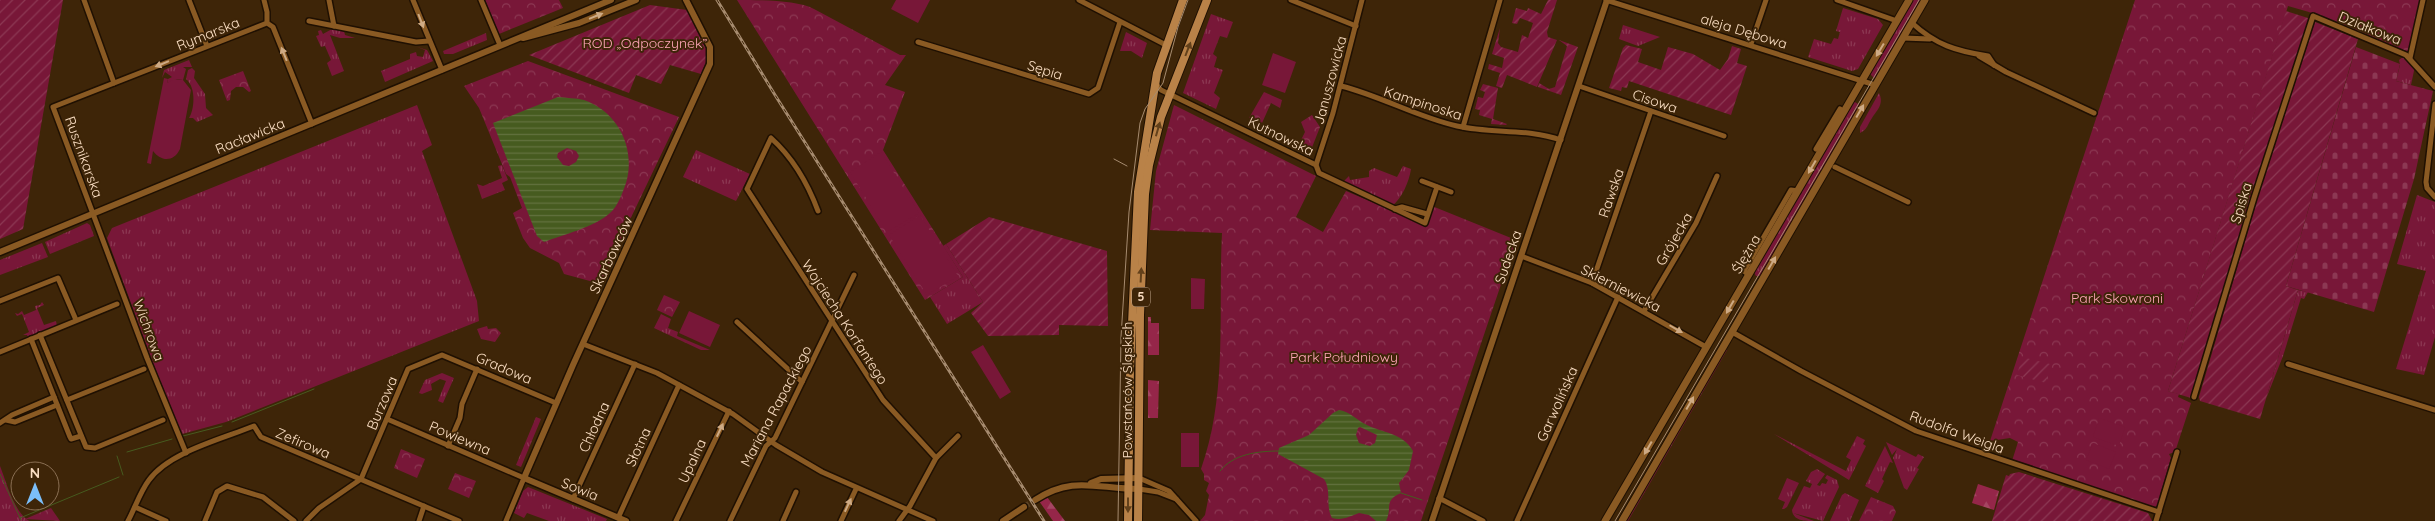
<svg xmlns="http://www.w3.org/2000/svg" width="2435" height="521" font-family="Quicksand,sans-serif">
	<defs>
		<pattern id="grass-tufts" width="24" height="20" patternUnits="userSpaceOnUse" patternTransform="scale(1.25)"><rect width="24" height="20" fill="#781738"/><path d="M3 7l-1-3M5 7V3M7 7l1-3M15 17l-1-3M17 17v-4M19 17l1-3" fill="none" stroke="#8c3853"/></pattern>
		<pattern id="forest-firs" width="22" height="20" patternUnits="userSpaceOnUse" patternTransform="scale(1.25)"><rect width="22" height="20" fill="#952649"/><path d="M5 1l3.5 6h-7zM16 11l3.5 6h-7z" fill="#a54562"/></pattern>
		<pattern id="cemetery-stones" width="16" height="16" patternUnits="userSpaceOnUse" patternTransform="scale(1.25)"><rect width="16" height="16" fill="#781738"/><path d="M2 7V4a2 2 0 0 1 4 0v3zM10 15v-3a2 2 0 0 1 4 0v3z" fill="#8c3853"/></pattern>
		<pattern id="park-crowns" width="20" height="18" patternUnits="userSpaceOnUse" patternTransform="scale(1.25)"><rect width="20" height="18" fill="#781738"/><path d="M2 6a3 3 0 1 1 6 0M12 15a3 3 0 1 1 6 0" fill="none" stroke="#8c3853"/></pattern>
		<pattern id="garden-furrows" width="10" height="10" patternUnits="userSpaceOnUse" patternTransform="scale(1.25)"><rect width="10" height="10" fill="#781738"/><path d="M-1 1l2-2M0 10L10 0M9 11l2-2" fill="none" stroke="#8c3853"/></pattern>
		<pattern id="water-rules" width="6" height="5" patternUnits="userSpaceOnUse" patternTransform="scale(1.25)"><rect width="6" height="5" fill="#465b1f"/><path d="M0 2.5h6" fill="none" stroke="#62723e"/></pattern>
	</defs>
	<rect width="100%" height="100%" fill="#3e2508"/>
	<g fill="url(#grass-tufts)">
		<polygon points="1912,0 1921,0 1875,79 1870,74"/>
		<polygon points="1843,8 1878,19 1883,25 1858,69 1852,71 1808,57 1814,39 1831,44 1834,38 1838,39 1840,32 1836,31"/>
		<polygon points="1211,14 1233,22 1227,38 1220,36 1213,54 1217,57 1214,67 1223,70 1214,93 1220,98 1216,109 1183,93"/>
		<polygon points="1623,25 1660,37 1638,46 1619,39"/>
		<polygon points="332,29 344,31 345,35 355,38 340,38 330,35 344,71 332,76 327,63 331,60 325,46 321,47 316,36 319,35 318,31 321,30 323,34"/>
		<polygon points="1126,32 1147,43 1142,58 1131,51 1120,51"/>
		<polygon points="486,33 487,40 453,54 444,54 443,51"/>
		<polygon points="417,47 427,50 433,61 385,82 381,71 410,59 410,54 416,52 417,56 423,57 425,50"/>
		<polygon points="2404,56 2415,66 2411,85 2396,81 2400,65 2399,60"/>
		<polygon points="189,60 192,67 183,67 186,69 183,80 177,79 167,83 168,79 172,77 165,72 162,78 164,70"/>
		<path d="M192 68 195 71 194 78 205 94 206 108 213 115 197 122 193 118H189C194 111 197 88 186 79L188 70Z"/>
		<path d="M1879 93C1884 104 1878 109 1872 118 1867 125 1868 129 1860 133V127Z"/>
		<polygon points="1853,101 1860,105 1761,276 1756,276 1754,272"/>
		<polygon points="417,105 432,145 422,151 477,301 479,321 226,422 182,434 153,363 107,238 112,228"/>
		<polygon points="696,150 750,174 736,201 683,177"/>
		<polygon points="502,165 508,180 502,183 505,190 482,199 477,184 483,186 502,178 498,166"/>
		<path d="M1403 166 1411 169C1409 182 1402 198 1392 206L1343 182 1349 176 1350 180 1369 177V171L1374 168 1397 177Z"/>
		<polygon points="2417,195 2435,202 2435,337 2424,375 2396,369 2426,271 2397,264"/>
		<polygon points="87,223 90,225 94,236 50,254 45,242"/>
		<polygon points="42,243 48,257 0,275 0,260"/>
		<polygon points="946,244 983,302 947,324 930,297 963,277 943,246"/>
		<polygon points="2298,290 2308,292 2304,299 2301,298 2283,356 2266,399"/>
		<polygon points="42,302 44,305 37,308 44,325 56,321 57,326 28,338 27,335 23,335 29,332 22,314 17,316 15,313 18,314 22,311 24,315 36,310 35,306 40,305"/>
		<polygon points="661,314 671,319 668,328 678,332 677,336 710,350 701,350 654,328"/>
		<polygon points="1727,347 1727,350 1628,521 1626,521"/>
		<polygon points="442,373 454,378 443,403 438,401 446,381 440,379 431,384 432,390 422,394 419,393 425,380"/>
		<polygon points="536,417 541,419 521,467 516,465"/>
		<polygon points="1774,434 1846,471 1851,460 1846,457 1857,436 1865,440 1863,444 1866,446 1849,480"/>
		<polygon points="1886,442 1916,457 1918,454 1924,457 1917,468 1919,469 1907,490 1904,488 1893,458 1897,449 1892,455"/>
		<polygon points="1885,446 1893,463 1890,462 1882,479 1884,481 1878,493 1865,486"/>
		<path d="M0 466C6 481 15 515 30 521H0Z"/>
		<path d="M1817 469 1825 474 1817 485 1820 486 1822 483 1826 484 1828 480 1825 478 1827 475 1837 480 1839 487 1823 521 1793 513 1814 521C1805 521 1793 521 1792 510L1804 486 1810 488 1812 484 1806 481 1811 472Z"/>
		<polygon points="1787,478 1799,483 1787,507 1784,509 1782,509 1785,502 1778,499"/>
		<polygon points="528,487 607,519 606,521 549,521 527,513 524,518 514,513 523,491"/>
		<polygon points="1845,493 1859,500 1850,521 1830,521 1842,495"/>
	</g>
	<g fill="url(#forest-firs)">
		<polygon points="1148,317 1151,317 1151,323 1159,323 1159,355 1148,355"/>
		<polygon points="1148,380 1159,381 1158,418 1148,418"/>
		<polygon points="1978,484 1999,491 1994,510 1972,503"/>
		<polygon points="1047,497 1065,521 1053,521 1039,501"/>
	</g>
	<polygon fill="url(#cemetery-stones)" points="2356,47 2400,64 2396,81 2433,91 2414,179 2374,312 2286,286"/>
	<g fill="url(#park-crowns)">
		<polygon points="485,0 559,0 563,8 499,34"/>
		<path d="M737 0C760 0 797 0 814 9L900 55H906L885 85 905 92 883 150 963 277 925 300Z"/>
		<polygon points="2135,0 2421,0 2411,49 2407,52 2309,12 2288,6 2168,391 2179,394 2178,397 2191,403 2175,452 2169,454 2171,458 2160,495 2161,497 2159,504 2155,507 2012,461 2018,442 2010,438 1990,441"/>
		<polygon points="528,61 679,117 616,249 613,248 610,255 613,257 601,284 564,274 559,263 530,248 523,238 513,213 522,208 510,177 506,174 479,108 464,86"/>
		<polygon points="243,71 251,91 249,92 243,87 236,87 231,91 230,100 227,101 219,80"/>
		<polygon points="1264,92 1282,100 1280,108 1271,103 1262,123 1249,118"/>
		<path d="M1174 105 1316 176 1296 217 1323 232 1346 191 1426 225 1432 206 1516 240 1421 521H1200L1205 515 1209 495 1206 491 1209 483 1204 480V474L1201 469C1228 394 1218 310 1222 233L1150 230 1156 171Z"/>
		<polygon points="1312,115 1320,127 1311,150 1299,144 1305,132 1301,122"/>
		<polygon points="664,295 680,302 672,317 657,310"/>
		<polygon points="487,326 488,329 496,328 501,333 495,342 481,339 477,329"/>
		<polygon points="401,449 425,459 417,478 394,468"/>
		<polygon points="455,473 476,481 469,498 448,489"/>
		<polygon points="1871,497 1893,506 1896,512 1892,521 1859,521"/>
		<polygon points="51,508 60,521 25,519"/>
	</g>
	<g fill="url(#garden-furrows)">
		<polygon points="0,0 63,0 23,229 0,239"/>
		<polygon points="1548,0 1557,0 1547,32 1548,37 1557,40 1537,87 1507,75 1502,88 1496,86 1500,73 1488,69 1489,64 1502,68 1504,58 1492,54 1500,28 1498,43 1501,47 1518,52 1522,35 1528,38 1533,23 1520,18 1517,24 1512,23 1516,8 1527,11 1528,8 1541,14"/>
		<polygon points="650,5 687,10 707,51 707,59 701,74 670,65 661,84 636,75 629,93 529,55"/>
		<polygon points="2286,11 2311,19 2255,187 2191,398 2168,391"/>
		<polygon points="2315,22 2358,39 2286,286 2298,290 2260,419 2200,401 2199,397 2258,197"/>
		<polygon points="1559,40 1578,47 1561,95 1538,87 1539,83 1549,89 1555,87 1567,46"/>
		<polygon points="1626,45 1642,49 1638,62 1661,70 1668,47 1693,54 1720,70 1728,59 1732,46 1741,49 1737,63 1747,66 1731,115 1629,81 1627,88 1622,87 1621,91 1609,88 1623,48"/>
		<polygon points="1483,84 1498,88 1493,119 1507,124 1506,125 1491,124 1492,119 1479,115 1480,110 1475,109 1478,97 1483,98 1485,92 1480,90"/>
		<polygon points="989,217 1107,251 1108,326 1059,325 1059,335 988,336 971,313 983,302 946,244"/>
		<polygon points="2022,357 2050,364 2046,383 2017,375"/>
		<polygon points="2019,472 2148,513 2152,521 1992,521 2006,475 2009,476 2010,474"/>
	</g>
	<g fill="#781738">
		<polygon points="896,0 930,0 918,23 891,9"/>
		<polygon points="1273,53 1296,62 1285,93 1262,85"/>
		<path d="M164 78 168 79 167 83 174 79 183 80 191 90 180 149C174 162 161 162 153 151L151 164 147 163Z"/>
		<polygon points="881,152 919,213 887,232 850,172"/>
		<polygon points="920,215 958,276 927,295 889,235"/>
		<polygon points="1191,278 1205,279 1204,309 1191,309"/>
		<polygon points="689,311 720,325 710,347 679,333"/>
		<polygon points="983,345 1011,392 1000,399 971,352"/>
		<polygon points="2099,418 2125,427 2119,446 2093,437"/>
		<rect x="1181" y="433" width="18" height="34"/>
		<polygon points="2093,443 2116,452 2109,469 2086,460"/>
	</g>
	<g fill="url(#water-rules)" fill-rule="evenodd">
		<path d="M558 97C566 98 576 98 584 100 619 112 636 150 626 183 622 194 618 206 610 213 595 227 562 235 544 242L537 236 493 123ZM567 148 576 151 579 156 576 162 569 166 563 165 557 157 558 153Z"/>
		<path d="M1339 410C1351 412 1356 420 1367 425 1383 433 1403 433 1413 451L1409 470 1399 483 1401 493C1383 501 1393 507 1386 521H1376L1369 515 1359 513C1350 516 1343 521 1332 518 1325 506 1332 491 1324 479L1278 454 1279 448 1309 435 1333 413ZM1360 427 1377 435 1375 443 1370 446 1359 443 1356 435 1358 428Z"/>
	</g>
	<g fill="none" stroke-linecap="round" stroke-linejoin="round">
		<g stroke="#465b1f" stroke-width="1">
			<polyline points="232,422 314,389"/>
			<polyline points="183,436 222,426"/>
			<polyline points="127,452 172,439"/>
			<polyline points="117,456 123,475"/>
			<path d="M1220 471C1233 454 1258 451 1279 451"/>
			<polyline points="0,474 21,520"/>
			<polyline points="1401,493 1422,500"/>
			<polyline points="20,518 119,477"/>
		</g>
		<polyline stroke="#5a4124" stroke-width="6" stroke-dasharray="6 3" stroke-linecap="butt" points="1024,507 1035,500"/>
		<g stroke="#1f1002" stroke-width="8">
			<g id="minor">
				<polyline points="84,0 114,83"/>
				<polyline points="189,0 207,46"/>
				<polyline points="264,0 267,12 267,21"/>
				<polyline points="329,0 334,26"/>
				<polyline points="413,0 442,70"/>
				<polyline points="481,0 500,45"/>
				<polyline points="1079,0 1166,45"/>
				<polyline points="1291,0 1356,26"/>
				<polyline points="1606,0 1875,85"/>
				<polyline points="1837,0 1897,21"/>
				<polyline points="309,21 416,42 429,41"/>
				<path d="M1912 23C1936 45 1956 51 1988 56L1994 65"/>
				<polyline points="1903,38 1930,39"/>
				<polyline points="918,42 1089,94 1098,88 1120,22"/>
				<polyline points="1751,44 1766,0"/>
				<polyline points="1979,56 2006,72 2094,113"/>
				<polyline points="2410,58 2423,0"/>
				<polyline points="1156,84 1161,90 1316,165 1319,173 1425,223 1437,187"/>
				<path d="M1341 86C1381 96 1417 117 1457 126 1492 134 1527 128 1561 140"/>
				<polyline points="1579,86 1724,136"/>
				<polyline points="2435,104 2426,182 2427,188 2435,197"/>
				<polyline points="1463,127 1500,0"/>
				<polyline points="1816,149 1840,109"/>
				<polyline points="1316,165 1333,113 1362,0"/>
				<polyline points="1835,167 1908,202"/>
				<polyline points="1422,181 1451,192"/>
				<polyline points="1395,209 1402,207 1427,214"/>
				<path d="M818 211C808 184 792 157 771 138L747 189 883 400 936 458"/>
				<polyline points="1521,256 1592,283 1706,347"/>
				<polyline points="1749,275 1744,271 1791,190 1798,191"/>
				<polyline points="1592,283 1651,111"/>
				<polyline points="0,301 58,278 76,320"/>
				<polyline points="1644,311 1696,223 1717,176"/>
				<polyline points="737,322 802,382"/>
				<polyline points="1732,332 1801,371 1916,431 2159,512"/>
				<polyline points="40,335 86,447 95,448 163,420"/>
				<polyline points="31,339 70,437 71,439 81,436"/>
				<polyline points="583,344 657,373 733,414 776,445 822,472 933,521"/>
				<polyline points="0,352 117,304"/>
				<polyline points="2288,364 2435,410"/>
				<polyline points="2194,397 2254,198 2313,16 2406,55 2435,87"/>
				<polyline points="67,400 144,369"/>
				<polyline points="387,419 524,478 506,521"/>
				<polyline points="6,420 15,422 57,405"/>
				<polyline points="0,423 12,415 54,397"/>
				<polyline points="448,446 460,418 462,404 477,369"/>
				<polyline points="186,453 147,358 53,107 267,23 273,27 312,124"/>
				<polyline points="1139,478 1169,491 1196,521"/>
				<polyline points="361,479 408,369 442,355 556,403"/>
				<polyline points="1139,489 1158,492 1176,499"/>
				<polyline points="1439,498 1483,521"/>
				<polyline points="573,499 635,364"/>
				<polyline points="135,507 166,521"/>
				<polyline points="618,518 679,385"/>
				<path d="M128 521C135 508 140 492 149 480 169 452 222 439 254 426L261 437 459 521"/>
				<polyline points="205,521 217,492 227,486 263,497 294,521"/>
				<polyline points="306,521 319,508 361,479"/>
				<polyline points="419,521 424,506"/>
				<polyline points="676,521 729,411"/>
				<polyline points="730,521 766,446 775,438 854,275"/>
				<polyline points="783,521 796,492"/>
				<polyline points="841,521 856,489"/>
				<polyline points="899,521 910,506 936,458 958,436"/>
				<polyline points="1517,521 1618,297"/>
				<polyline points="2156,521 2177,452"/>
			</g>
		</g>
		<g stroke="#1f1002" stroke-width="9">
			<g id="tertiary">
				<polyline points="523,38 579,23 636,0"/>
				<polyline points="0,252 611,0"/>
				<polyline points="1091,483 1101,479 1139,478"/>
				<path d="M1035 500C1073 475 1097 489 1139 489"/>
				<polyline points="626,521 524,478 573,365 710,64 710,47 686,0"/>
				<polyline points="1003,521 1024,507"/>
				<polyline points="1432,521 1607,0"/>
			</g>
		</g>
		<g stroke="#1f1002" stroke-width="9">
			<g id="secondary">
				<polyline points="1605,521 1909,0"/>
				<polyline points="1622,521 1925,0"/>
			</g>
		</g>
		<g stroke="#1f1002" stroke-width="10">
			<g id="primary">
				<polyline points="1128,521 1130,368 1138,192 1157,73 1183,0"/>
				<polyline points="1138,521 1140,315 1145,194 1149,165 1161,117 1207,0"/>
			</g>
		</g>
		<use href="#minor" stroke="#8a5a23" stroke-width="5"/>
		<use href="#tertiary" stroke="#8a5a23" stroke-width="6"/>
		<use href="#secondary" stroke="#8a5a23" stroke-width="7"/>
		<use href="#primary" stroke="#b98248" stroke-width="8"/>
		<g stroke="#a68b6f" stroke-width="1">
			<polyline points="1114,159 1127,166"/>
			<polyline points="1118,521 1121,337 1129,212 1140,123 1145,109 1163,83 1178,27 1188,0"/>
			<polyline points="1615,521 1919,0"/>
		</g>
		<g stroke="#a68b6f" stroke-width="3">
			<polyline id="rail" points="717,0 775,95 1044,521"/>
		</g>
		<use href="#rail" stroke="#3e2508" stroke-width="1" stroke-dasharray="4" stroke-linecap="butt"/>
	</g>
	<defs><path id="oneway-solid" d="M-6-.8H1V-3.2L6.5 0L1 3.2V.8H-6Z" transform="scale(1.25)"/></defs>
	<g fill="#ceaa84">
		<use href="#oneway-solid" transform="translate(596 16) rotate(-22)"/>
		<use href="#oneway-solid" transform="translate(421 21) rotate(69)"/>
		<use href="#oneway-solid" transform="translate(1880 50) rotate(121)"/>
		<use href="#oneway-solid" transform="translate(284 54) rotate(-112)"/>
		<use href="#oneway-solid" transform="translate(162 64) rotate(158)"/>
		<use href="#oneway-solid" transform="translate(1860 111) rotate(-60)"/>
		<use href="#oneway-solid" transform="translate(1812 167) rotate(120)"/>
		<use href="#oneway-solid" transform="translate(1772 263) rotate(-60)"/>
		<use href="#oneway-solid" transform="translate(1730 307) rotate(120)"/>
		<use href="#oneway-solid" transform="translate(1676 329) rotate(30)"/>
		<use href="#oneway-solid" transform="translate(1690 403) rotate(-60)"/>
		<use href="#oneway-solid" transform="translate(720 430) rotate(-65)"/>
		<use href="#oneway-solid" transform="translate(1648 448) rotate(120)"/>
		<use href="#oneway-solid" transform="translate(848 505) rotate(-65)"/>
	</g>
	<g fill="#63411b">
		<use href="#oneway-solid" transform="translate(1188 49) rotate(-69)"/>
		<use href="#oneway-solid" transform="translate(1158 129) rotate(-74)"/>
		<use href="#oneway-solid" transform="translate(1141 275) rotate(-87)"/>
		<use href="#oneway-solid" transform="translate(1128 505) rotate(90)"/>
	</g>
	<g text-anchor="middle" stroke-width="4" stroke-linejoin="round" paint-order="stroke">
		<rect fill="#3e2508" stroke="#c2a78c" stroke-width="1" x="1132" y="287.5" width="18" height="19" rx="4"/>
		<g font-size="12" font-weight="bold" fill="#fbdfc4">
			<text x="1141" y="301">5</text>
		</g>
		<g font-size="14" fill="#fbdfc4" stroke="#3e2508">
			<text transform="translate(2370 28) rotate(22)" y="5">Działkowa</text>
			<text transform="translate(1744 31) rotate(17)" y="5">aleja Dębowa</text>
			<text transform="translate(208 34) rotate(-22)" y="5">Rymarska</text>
			<text transform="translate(1045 70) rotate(17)" y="5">Sępia</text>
			<text transform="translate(1330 80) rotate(-75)" y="5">Januszowicka</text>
			<text transform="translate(1655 101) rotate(19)" y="5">Cisowa</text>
			<text transform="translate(1423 103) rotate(18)" y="5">Kampinoska</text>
			<text transform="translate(250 136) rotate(-22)" y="5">Racławicka</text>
			<text transform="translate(1281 136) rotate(26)" y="5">Kutnowska</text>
			<text transform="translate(84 157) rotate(70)" y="5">Rusznikarska</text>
			<text transform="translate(1611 193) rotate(-71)" y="5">Rawska</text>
			<text transform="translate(2241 203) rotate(-73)" y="5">Spiska</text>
			<text transform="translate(1674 239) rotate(-60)" y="5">Grójecka</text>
			<text transform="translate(1746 254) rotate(-60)" y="5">Ślężna</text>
			<text transform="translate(611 255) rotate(-65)" y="5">Skarbowców</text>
			<text transform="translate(1508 257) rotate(-71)" y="5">Sudecka</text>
			<text transform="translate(1621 288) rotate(27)" y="5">Skierniewicka</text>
			<text transform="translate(845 322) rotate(57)" y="5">Wojciecha Korfantego</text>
			<text transform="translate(149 330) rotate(70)" y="5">Wichrowa</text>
			<text transform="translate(504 368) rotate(23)" y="5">Gradowa</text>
			<text transform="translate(1127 390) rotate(-90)" y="5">Powstańców Śląskich</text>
			<text transform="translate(382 403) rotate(-67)" y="5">Burzowa</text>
			<text transform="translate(1557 404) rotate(-66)" y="5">Garwolińska</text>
			<text transform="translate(776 406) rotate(-62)" y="5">Mariana Rapackiego</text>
			<text transform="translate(594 427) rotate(-65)" y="5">Chłodna</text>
			<text transform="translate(1957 432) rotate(20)" y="5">Rudolfa Weigla</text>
			<text transform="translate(460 438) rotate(23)" y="5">Powiewna</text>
			<text transform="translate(303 443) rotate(23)" y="5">Zefirowa</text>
			<text transform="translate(638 447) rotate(-65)" y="5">Słotna</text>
			<text transform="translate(692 461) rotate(-65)" y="5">Upalna</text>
			<text transform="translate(580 489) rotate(22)" y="5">Sowia</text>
		</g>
		<g font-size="14" fill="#ffa6b8" stroke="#3e2508">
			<text x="645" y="48">ROD „Odpoczynek”</text>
			<text x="2117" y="303">Park Skowroni</text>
			<text x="1344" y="362">Park Południowy</text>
		</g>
	</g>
	<g transform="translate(35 486)"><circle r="24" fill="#3e2508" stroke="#8a6f53"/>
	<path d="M0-4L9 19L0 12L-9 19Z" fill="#7bbef9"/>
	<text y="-8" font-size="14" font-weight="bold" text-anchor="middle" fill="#fbdfc4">N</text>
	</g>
</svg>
